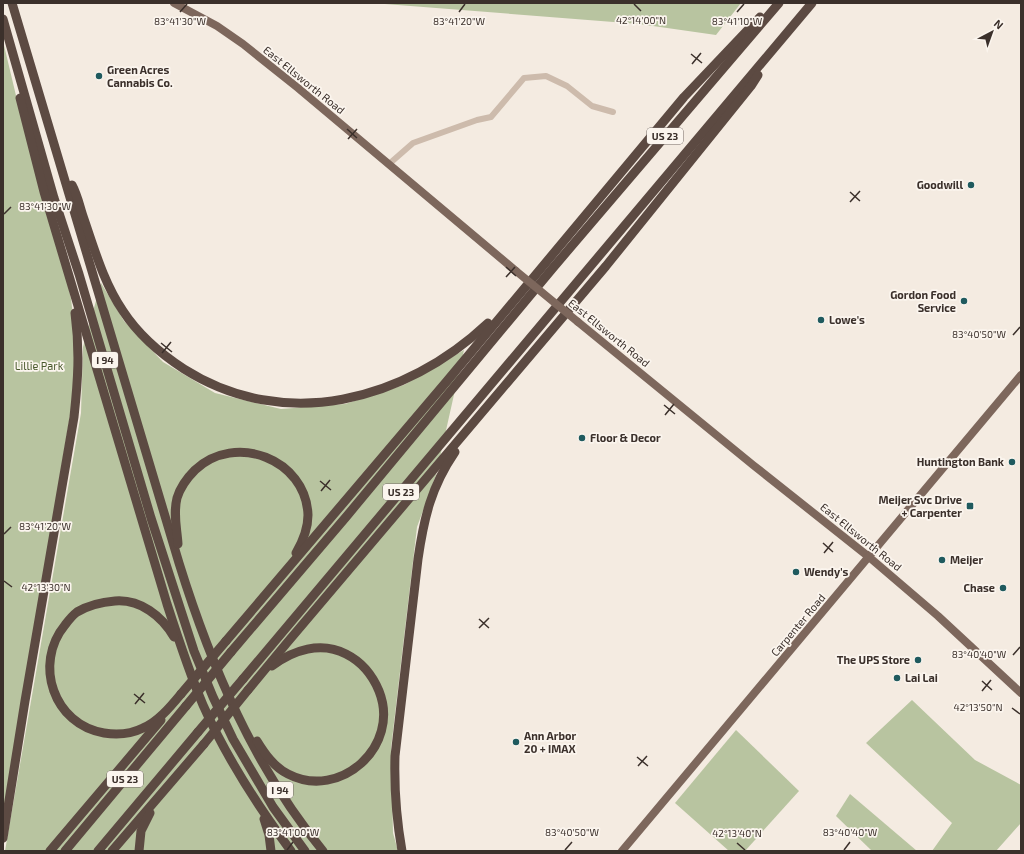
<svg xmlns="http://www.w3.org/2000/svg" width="1024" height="854" font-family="'Exo 2',sans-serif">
	<rect width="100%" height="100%" fill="#f4ebe1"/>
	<g fill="#b8c4a0">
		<polygon points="372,3 741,3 716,35 639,24"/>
		<polygon points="3,41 23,125 65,272 71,299 74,323 75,386 3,815"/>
		<polygon points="101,283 124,321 163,362 215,393 281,409 345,404 404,385 464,350 436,475 417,527 391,748 393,833 398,851 5,851 81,413 83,347"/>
		<polygon points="912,700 975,760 1021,785 1021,823 996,851 932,851 952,823 866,743"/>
		<polygon points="736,730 799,791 745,851 729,851 675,803"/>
		<polygon points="850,794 917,851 872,851 836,816"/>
	</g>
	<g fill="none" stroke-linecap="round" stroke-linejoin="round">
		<polyline stroke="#cdbbac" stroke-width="6" points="389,164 413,143 477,120 491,117 524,78 546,76 567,86 592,106 613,112"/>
		<g stroke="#7d675c" stroke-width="8">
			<polyline points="174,3 217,26 243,44 298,88 516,271"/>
			<polyline points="578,322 753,465 869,557 938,616 1021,693"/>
			<polyline points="622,851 1021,375"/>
		</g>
		<g stroke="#5c4a42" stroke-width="9">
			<path d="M12 3 179 563C211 666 254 767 323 851"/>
			<polyline points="3,19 54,198 79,274 151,518 194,651 213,697 233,739 273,807 305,851"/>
			<path d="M20 98 44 192 167 604C178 638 189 672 203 705 226 757 257 805 291 851"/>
			<path d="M72 185C78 196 80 208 84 219 95 251 104 283 123 311 138 334 161 354 184 369 285 433 405 401 488 323"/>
			<path d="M178 544C177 528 173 514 177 498 180 488 187 478 195 470 235 432 306 459 308 515 308 529 303 541 296 553"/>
			<path d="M174 637C162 616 140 599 115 601 102 602 89 605 77 612 73 615 68 621 65 625 33 664 54 725 104 733 117 735 131 734 143 728 158 722 171 706 181 694"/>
			<polyline points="226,641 447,381 684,97 760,17"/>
			<polyline points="231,652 346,517 552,269 779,3"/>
			<polyline points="243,679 812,3"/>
			<polyline points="248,690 286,644 606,266 751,86 758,75"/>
			<path d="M257 741C265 754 274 767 288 774 340 801 401 746 379 691 372 674 362 662 346 654 321 641 293 650 272 666"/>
			<polyline points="264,819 269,835 271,851"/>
			<path d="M3 838 25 701 74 417C78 380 80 351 75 313"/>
			<polyline points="50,851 161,720"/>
			<polyline points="65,851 186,706"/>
			<polyline points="98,851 198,732"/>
			<polyline points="112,851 204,744"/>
			<polyline points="139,851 141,831 150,813"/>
			<path d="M402 851C396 817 394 791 395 756L418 559C424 518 431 487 455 452"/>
		</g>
		<polyline stroke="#7d675c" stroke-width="8" points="516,271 578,322"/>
		<g stroke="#5c4a42" stroke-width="9">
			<polyline points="181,694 226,641"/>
			<polyline points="186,706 231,652"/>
			<polyline points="198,732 243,679"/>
			<polyline points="204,744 248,690"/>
		</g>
	</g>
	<path fill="none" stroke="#3b302b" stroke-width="1.5" d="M634 4 641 11M180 12 187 4M459 12 465 4M737 12 744 4M691 54 702 63M692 64 701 53M347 129 357 138M348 139 357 129M850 192 860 201M850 202 860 191M4 214 11 207M506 267 516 276M506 277 515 267M1013 335 1020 327M161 343 172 352M162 353 171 342M664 405 675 414M665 415 674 404M320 481 331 490M321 491 330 480M4 534 11 527M823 543 833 552M824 553 833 542M4 581 12 587M479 619 489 628M479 628 489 618M1013 655 1020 647M982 681 992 690M982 691 991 680M134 694 145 703M135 704 144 693M1012 708 1020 714M637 757 648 766M638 766 647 756M737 843 745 850M287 850 293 842M565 850 572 842M844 850 850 842"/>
	<g fill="#1f5a5e" stroke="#fbf5ee" stroke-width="1.5">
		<circle cx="99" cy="76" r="4"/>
		<circle cx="971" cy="185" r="4"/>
		<circle cx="964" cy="301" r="4"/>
		<circle cx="821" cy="320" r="4"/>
		<circle cx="582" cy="438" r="4"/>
		<circle cx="1012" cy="462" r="4"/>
		<rect x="966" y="502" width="8" height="8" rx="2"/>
		<circle cx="942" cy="560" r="4"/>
		<circle cx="796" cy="572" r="4"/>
		<circle cx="1003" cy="588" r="4"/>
		<circle cx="918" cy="660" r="4"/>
		<circle cx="897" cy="678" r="4"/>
		<circle cx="516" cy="742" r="4"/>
	</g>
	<g text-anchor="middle" stroke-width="3.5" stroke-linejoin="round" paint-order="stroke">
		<g fill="#fbf5ee" stroke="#756b66" stroke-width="1">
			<rect x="647" y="128" width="36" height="16" rx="3"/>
			<rect x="92" y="352" width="26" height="16" rx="3"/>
			<rect x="383" y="484" width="36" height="16" rx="3"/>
			<rect x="107" y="771" width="36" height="16" rx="3"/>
			<rect x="267" y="782" width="26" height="16" rx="3"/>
		</g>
		<g font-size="10" font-weight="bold" fill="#3b302b">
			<text x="665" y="140">US 23</text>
			<text x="105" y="364">I 94</text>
			<text x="401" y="496">US 23</text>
			<text x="125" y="783">US 23</text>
			<text x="280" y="794">I 94</text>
		</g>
		<g font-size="11" font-weight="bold" fill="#3b302b" stroke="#fbf5ee" text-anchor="start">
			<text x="107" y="74">Green Acres<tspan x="107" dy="13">Cannabis Co.</tspan></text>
			<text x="963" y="189" text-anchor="end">Goodwill</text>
			<text x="956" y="299" text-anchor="end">Gordon Food<tspan x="956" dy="13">Service</tspan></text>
			<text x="829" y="324">Lowe's</text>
			<text x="590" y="442">Floor &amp; Decor</text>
			<text x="1004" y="466" text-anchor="end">Huntington Bank</text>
			<text x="962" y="504" text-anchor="end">Meijer Svc Drive<tspan x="962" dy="13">+ Carpenter</tspan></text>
			<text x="950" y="564">Meijer</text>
			<text x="804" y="576">Wendy's</text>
			<text x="995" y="592" text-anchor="end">Chase</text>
			<text x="910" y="664" text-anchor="end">The UPS Store</text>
			<text x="905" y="682">Lai Lai</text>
			<text x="524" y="740">Ann Arbor<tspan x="524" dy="13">20 + IMAX</tspan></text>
		</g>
		<g font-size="11" fill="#3b302b" stroke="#fbf5ee">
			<text transform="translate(304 80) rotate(39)" y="4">East Ellsworth Road</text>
			<text transform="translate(609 333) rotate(39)" y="4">East Ellsworth Road</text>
			<text transform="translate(861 537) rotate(39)" y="4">East Ellsworth Road</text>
			<text transform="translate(798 625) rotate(-50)" y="4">Carpenter Road</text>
		</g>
		<g font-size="11" fill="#4a5a2e" stroke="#fbf5ee">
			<text x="39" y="370">Lillie Park</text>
		</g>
	</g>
	<g font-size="10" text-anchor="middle" fill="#3b302b" stroke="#fbf5ee" stroke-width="3.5" stroke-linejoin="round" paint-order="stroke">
		<text x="641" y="24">42°14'00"N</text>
		<text x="180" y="25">83°41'30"W</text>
		<text x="459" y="25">83°41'20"W</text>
		<text x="737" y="25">83°41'10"W</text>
		<text x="45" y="210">83°41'30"W</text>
		<text x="979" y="338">83°40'50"W</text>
		<text x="45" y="530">83°41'20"W</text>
		<text x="46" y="591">42°13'30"N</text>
		<text x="979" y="658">83°40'40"W</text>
		<text x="978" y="711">42°13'50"N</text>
		<text x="293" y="836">83°41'00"W</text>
		<text x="572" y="836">83°40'50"W</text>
		<text x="850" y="836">83°40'40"W</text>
		<text x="737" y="837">42°13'40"N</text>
	</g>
	<rect width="1024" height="854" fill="none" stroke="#3b302b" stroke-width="8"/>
	<g transform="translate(992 32) rotate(41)" stroke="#fbf5ee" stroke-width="3" paint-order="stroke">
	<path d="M0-3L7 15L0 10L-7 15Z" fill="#3b302b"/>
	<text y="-6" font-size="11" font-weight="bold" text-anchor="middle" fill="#3b302b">N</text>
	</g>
</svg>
